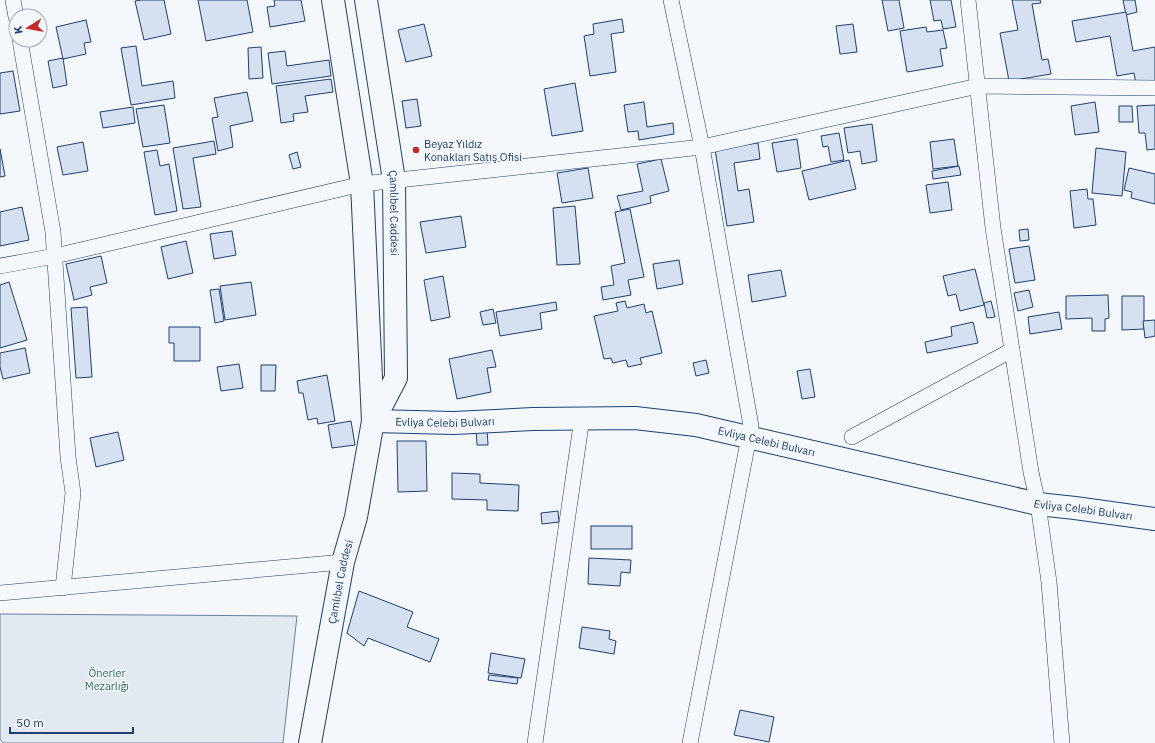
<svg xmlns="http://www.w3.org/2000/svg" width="1155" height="743" font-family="'IBM Plex Sans',sans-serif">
	<rect width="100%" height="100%" fill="#f4f7fb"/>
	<polygon fill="#e3e9f0" stroke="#687fa3" points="0,614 297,616 283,743 3,743 0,739"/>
	<g fill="#d5e0f0" stroke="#1d3f73">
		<polygon points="141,0 164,0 171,34 144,40 135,1"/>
		<polygon points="198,0 247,0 253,32 206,41"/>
		<polygon points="274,0 301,0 305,21 270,27 267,7 275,6"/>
		<polygon points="882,0 899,0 904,28 888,31"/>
		<polygon points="930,0 951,0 956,27 943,29 941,20 934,21"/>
		<polygon points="1012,0 1040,0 1041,3 1032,4 1042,60 1048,59 1051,74 1009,81 1000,33 1018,30"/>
		<polygon points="1123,0 1135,0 1137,12 1126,15"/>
		<polygon points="1126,12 1133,51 1155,47 1155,81 1136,84 1134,73 1117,76 1110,36 1076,42 1072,21"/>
		<polygon points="622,19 624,32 611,34 616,72 590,76 584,36 594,34 593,24"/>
		<polygon points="86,20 91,42 84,43 86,54 63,59 56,27"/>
		<polygon points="424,24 432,56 406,62 398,30"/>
		<polygon points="853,24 857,52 840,54 836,26"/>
		<polygon points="926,27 927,32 943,30 947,48 940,49 943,66 907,72 900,31"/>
		<polygon points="136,46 142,86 173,81 175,98 131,105 121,48"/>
		<polygon points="261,47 263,78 249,79 248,48"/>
		<polygon points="285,51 287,66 329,60 331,76 272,84 268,53"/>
		<polygon points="63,58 67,85 53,88 48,61"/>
		<polygon points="13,71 20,111 0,114 0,73"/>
		<polygon points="331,79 333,92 305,96 308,112 293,114 294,121 281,123 276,86"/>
		<polygon points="575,83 583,131 552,136 544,89"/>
		<polygon points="247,92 253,121 230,126 233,147 218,151 212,118 218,117 214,98"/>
		<polygon points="417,99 421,126 406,128 402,101"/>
		<polygon points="644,102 647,127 673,123 674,134 639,140 638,131 628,132 624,105"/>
		<polygon points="1095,102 1099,132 1075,135 1071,106"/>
		<polygon points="164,105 170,143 143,147 136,109"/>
		<polygon points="1155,105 1155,149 1147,150 1145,133 1139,133 1137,106"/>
		<polygon points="1119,106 1132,106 1133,122 1119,122"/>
		<polygon points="133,107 135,123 103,128 100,112"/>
		<polygon points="872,124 877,161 862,164 860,151 848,153 844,128"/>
		<polygon points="839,133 844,160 831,162 828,146 823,147 821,136"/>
		<polygon points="797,139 801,168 777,172 772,143"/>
		<polygon points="954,139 958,166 933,169 930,142"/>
		<polygon points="214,141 216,154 193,158 201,207 183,209 173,148"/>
		<polygon points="83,142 88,171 63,175 57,147"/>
		<polygon points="758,143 760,159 734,163 738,191 749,189 754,222 727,226 715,149"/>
		<polygon points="1096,148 1126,152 1122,196 1092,193"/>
		<polygon points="0,149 5,176 0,177"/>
		<polygon points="157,150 160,166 169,164 177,211 155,215 144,152"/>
		<polygon points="297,152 301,167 293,169 289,155"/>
		<polygon points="661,159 669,191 650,196 651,203 621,210 617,196 643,191 637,164"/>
		<polygon points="849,160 856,189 809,200 802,171"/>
		<polygon points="959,166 961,175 933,179 932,171"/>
		<polygon points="588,168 593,198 562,203 557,173"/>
		<polygon points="1129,168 1155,174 1155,204 1131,198 1132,192 1124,190"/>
		<polygon points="948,182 952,210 930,213 926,185"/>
		<polygon points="1087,189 1088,199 1093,199 1096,225 1074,228 1070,191"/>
		<polygon points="575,206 580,264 557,265 553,208"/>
		<polygon points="22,207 29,240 0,246 0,212"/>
		<polygon points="630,209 644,277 628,280 631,295 603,300 601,287 614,285 611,266 625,263 615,212"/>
		<polygon points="461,216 466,247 426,253 420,222"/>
		<polygon points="1028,229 1029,240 1020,241 1019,230"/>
		<polygon points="232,231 236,255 214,259 210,234"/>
		<polygon points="186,241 193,273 168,279 161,247"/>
		<polygon points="1029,246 1035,280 1015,283 1009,249"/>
		<polygon points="101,256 107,283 90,287 92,295 74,300 66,264"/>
		<polygon points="679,260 683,284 657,289 653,264"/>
		<polygon points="975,269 984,305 960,311 956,294 948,296 943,276"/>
		<polygon points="781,270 786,296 752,302 748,275"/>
		<polygon points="443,276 450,317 431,321 424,280"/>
		<polygon points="9,282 27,340 0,348 0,285"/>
		<polygon points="251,282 256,315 225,320 220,286"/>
		<polygon points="219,289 224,321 215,323 210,290"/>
		<polygon points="1029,290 1033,307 1018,311 1014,293"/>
		<polygon points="1108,295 1109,318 1105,319 1105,331 1092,331 1092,318 1066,319 1066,296"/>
		<polygon points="1122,296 1144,296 1144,329 1122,330"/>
		<polygon points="625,301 627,308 644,304 646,313 652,311 662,353 640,358 642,364 628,367 626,360 613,363 611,358 604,359 594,316 618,311 616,303"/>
		<polygon points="991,301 995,317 987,318 984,303"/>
		<polygon points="556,302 557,310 540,313 542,329 500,336 496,312"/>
		<polygon points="87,307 92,377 76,378 71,308"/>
		<polygon points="493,309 496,323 483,325 480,312"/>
		<polygon points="1059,312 1062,329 1030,334 1028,317"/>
		<polygon points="1155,320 1155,336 1145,338 1143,321"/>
		<polygon points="973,322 978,343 927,353 925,342 952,336 951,327"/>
		<polygon points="169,327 200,327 200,361 174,361 174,343 169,343"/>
		<polygon points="25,348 30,373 3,379 0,367 0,353"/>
		<polygon points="492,350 496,367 487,368 491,392 457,399 449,359"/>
		<polygon points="706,360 709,373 696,376 693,363"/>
		<polygon points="239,364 243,388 221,391 217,367"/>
		<polygon points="261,365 276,365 275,391 261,391"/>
		<polygon points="810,369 815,397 802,399 797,371"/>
		<polygon points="327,375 335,421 318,424 317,418 308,420 303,393 299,393 297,381"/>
		<polygon points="351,421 355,445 332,448 328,425"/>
		<polygon points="487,428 488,445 477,445 476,429"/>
		<polygon points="118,432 124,460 96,467 90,438"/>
		<polygon points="397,441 426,441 427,491 398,492"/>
		<polygon points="452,473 480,474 480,483 519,485 518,511 487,510 487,500 452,499"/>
		<polygon points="558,511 559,522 542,524 541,513"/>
		<rect x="591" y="526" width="41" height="23"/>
		<polygon points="589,558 631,560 630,573 621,572 620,586 588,584"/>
		<polygon points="359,591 413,612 407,627 439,639 430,662 368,638 364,646 347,633"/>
		<polygon points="582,627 610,631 609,639 616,641 614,654 579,648"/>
		<polygon points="491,653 525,659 521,678 488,673"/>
		<polygon points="489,675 518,678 517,684 488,680"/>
		<polygon points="740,710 774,717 769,742 734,735"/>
	</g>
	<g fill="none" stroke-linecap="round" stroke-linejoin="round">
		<g stroke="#1d3f73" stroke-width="16">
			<g id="street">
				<polyline points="13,0 16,17"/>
				<polyline points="671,0 702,147 751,426 690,743"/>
				<polyline points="968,0 993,228 1031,472 1038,504 1049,582 1062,743"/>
				<polyline points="20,40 53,232 68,457 73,493 63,588"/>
				<polyline points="0,266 55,256 362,184 702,147 978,86 1155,88"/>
				<polyline points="852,437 1012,350"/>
				<polyline points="0,593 343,562"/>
				<polyline points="535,743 582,418"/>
			</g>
		</g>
		<g stroke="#1d3f73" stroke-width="24">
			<g id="primary">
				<path id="s1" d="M366 0 394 180 396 378 374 420"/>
				<path id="s2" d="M373 421 454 423 533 419 635 418 696 425 1038 504 1075 508 1155 519"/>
				<path id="s3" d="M310 743 343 562 356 517 373 421 362 184 333 0"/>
			</g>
		</g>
		<use href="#street" stroke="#f4f7fb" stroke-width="15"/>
		<use href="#primary" stroke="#f4f7fb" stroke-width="22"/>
	</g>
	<circle fill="#c62828" stroke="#f4f7fb" stroke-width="1.5" cx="416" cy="150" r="4"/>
	<g text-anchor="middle" stroke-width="3" stroke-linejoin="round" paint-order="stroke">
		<g font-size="11" fill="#1d3f73" stroke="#f4f7fb" text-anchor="start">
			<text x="424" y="148">Beyaz Yıldız<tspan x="424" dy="13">Konakları Satış Ofisi</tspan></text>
		</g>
		<g font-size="11" fill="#1d3f73" stroke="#f4f7fb">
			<text dy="4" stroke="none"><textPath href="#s1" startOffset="215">Çamlıbel Caddesi</textPath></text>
			<text dy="4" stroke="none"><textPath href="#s2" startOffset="72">Evliya Celebi Bulvarı</textPath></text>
			<text dy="4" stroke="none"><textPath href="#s2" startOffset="396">Evliya Celebi Bulvarı</textPath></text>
			<text dy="4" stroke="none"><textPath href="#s2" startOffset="720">Evliya Celebi Bulvarı</textPath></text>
			<text dy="4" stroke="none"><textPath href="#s3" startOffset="164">Çamlıbel Caddesi</textPath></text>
		</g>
		<g font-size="11" fill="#2c6c60" stroke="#f4f7fb">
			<text x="107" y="677">Önerler<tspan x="107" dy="13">Mezarlığı</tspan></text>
		</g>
	</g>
	<g transform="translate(28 28) rotate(259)"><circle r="19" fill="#f4f7fb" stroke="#9eadc5"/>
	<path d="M0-3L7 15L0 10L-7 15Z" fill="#c62828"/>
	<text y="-6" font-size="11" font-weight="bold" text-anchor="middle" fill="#1d3f73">K</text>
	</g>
	<path d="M10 727v6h123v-6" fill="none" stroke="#1d3f73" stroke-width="2"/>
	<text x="16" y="727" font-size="12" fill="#1d3f73" stroke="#f4f7fb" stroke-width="3" paint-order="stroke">50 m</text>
</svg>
